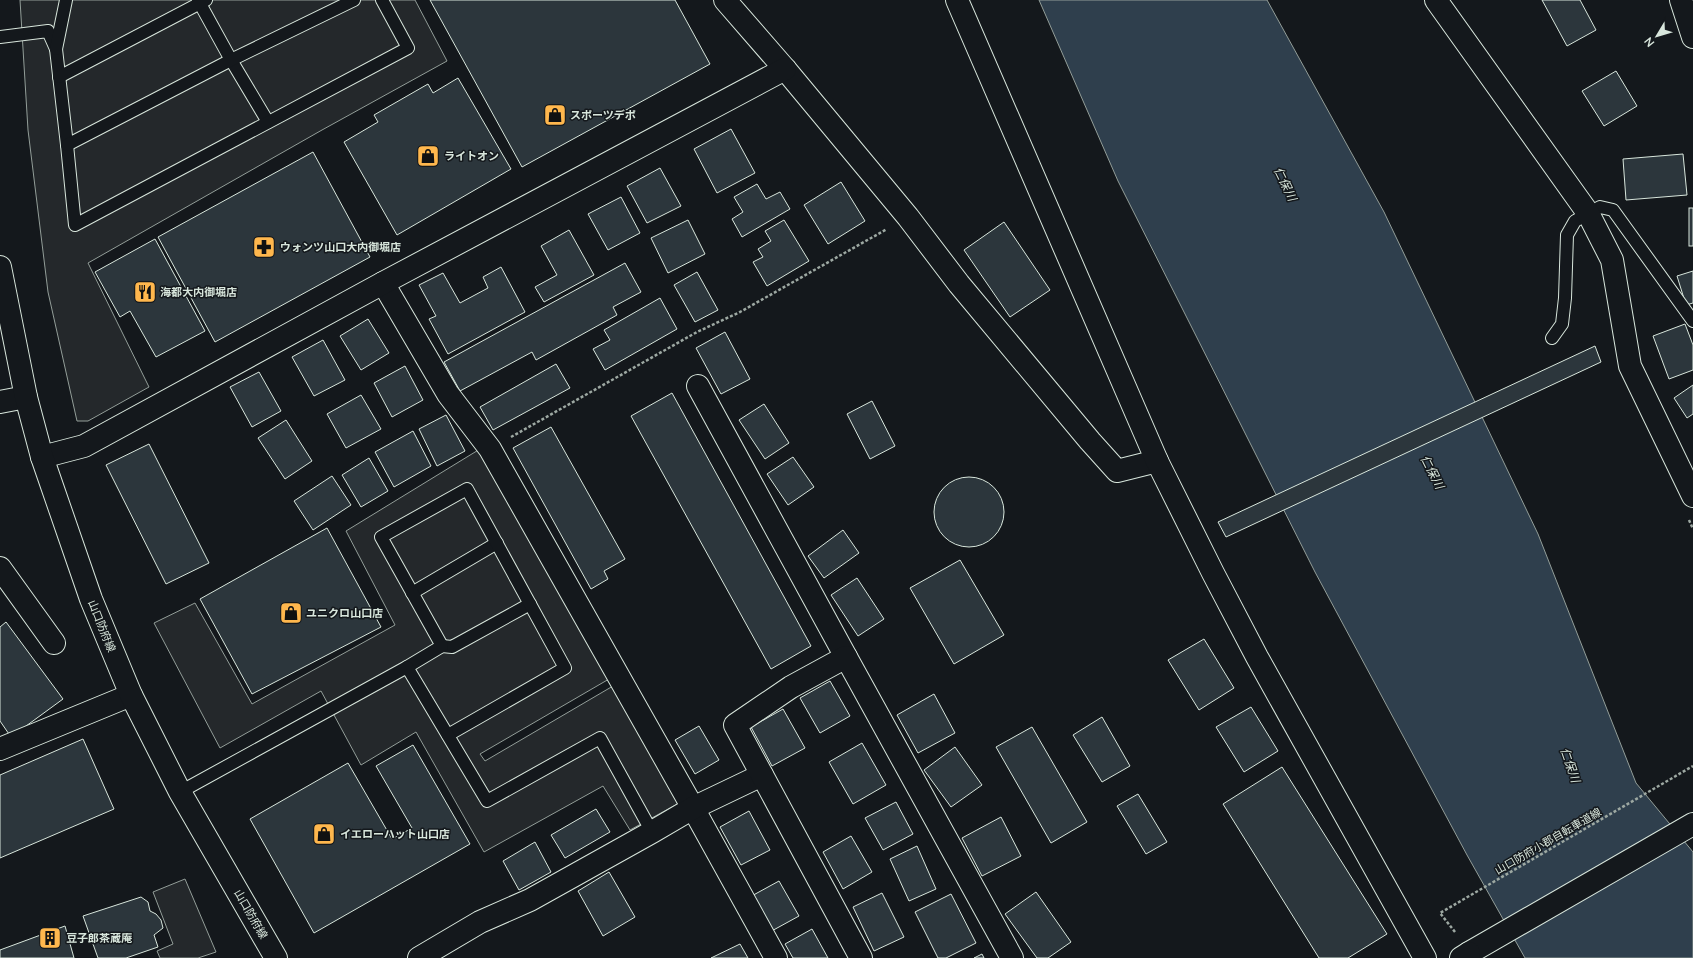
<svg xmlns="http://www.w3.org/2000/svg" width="1693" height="958" font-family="Lato,'Noto Sans JP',sans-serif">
	<rect width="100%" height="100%" fill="#14181c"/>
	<g fill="#24282b" stroke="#939e99">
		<polygon points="20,0 415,0 447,61 322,130 88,263 149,387 88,421 77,421 48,292 28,130"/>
		<polygon points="480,449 609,679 480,754 485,761 613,686 679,803 630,830 603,786 484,852 416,732 361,765 321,691 220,748 154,623 195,603 252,704 395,625 346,531"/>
		<polygon points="185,879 216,952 198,958 160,958 157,951 173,944 153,892"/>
	</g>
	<polygon fill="#2f3f4d" stroke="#939e99" points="1039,0 1267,0 1384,212 1538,534 1636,783 1693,852 1693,958 1525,958 1467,855 1315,572 1118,181"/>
	<g fill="#2c363c" stroke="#d8e6dc">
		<polygon points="430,0 675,0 710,64 522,167"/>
		<polygon points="1542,0 1580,0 1596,30 1567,46"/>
		<polygon points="1616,71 1637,106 1604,126 1582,91"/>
		<polygon points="458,78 511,169 397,235 344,142 378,122 374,115 428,84 433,93"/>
		<polygon points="731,129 755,173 717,193 694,149"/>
		<polygon points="313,152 370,257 215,342 158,237"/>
		<polygon points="1683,154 1687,195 1626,200 1623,159"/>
		<polygon points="660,168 681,206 647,223 627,186"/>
		<polygon points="841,182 865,221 828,244 804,205"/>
		<polygon points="757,184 766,199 780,192 790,209 742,237 732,219 743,212 734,197"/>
		<polygon points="621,197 640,233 608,250 588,214"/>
		<rect x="1689" y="208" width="4" height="38"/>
		<polygon points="688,220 705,254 668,273 651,238"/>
		<polygon points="784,220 809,261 767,286 753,262 763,257 758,249 771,241 765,231"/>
		<polygon points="1004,222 1050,290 1010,317 964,250"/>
		<polygon points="569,230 594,275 544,302 535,287 557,275 541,246"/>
		<polygon points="155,239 205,331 156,357 130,311 120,317 95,272"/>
		<polygon points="625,263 641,292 613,307 617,315 536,360 532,352 460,391 444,362"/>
		<polygon points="501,267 525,312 448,354 429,319 436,316 419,285 443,273 460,303 488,288 483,277"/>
		<polygon points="1693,271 1693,303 1686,305 1677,276"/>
		<polygon points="697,272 718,310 695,322 674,285"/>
		<polygon points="660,298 677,329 605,370 593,349 610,340 604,330"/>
		<polygon points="368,319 389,353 361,370 340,336"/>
		<polygon points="1685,324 1693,345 1693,370 1669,379 1653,336"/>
		<polygon points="725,332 750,379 721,394 696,348"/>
		<polygon points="323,340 345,380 314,396 292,357"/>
		<polygon points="1595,346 1601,362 1226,537 1218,522"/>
		<polygon points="556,364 570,388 493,430 480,407"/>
		<polygon points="405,366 423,400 392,417 374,383"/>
		<polygon points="259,372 281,411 252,427 230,387"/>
		<polygon points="1693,385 1693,414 1687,418 1674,398"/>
		<polygon points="672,393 811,646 771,669 631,416"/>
		<polygon points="361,395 381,429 346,448 327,414"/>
		<polygon points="872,401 895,446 870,459 847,414"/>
		<polygon points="764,404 789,443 765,459 739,420"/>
		<polygon points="446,415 465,451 437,466 419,429"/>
		<polygon points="286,420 312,461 285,479 258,438"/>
		<polygon points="551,427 625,559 604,571 608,579 591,589 513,448"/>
		<polygon points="413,431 431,466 394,487 375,452"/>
		<polygon points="149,444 209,563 166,584 106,465"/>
		<polygon points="793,457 814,487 788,505 767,474"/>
		<polygon points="369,458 388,491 361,507 342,475"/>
		<polygon points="332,476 351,505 313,530 294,501"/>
		<circle cx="969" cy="512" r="35"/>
		<polygon points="327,528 381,627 252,694 200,599"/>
		<polygon points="843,530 859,553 824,578 808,556"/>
		<polygon points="960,560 1004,635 954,664 910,588"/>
		<polygon points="857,578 884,619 858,636 831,595"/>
		<polygon points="6,622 63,699 11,737 0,721 0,627"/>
		<polygon points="1204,639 1234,688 1199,710 1168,660"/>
		<polygon points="830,681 850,716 820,733 800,698"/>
		<polygon points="934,694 955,733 918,753 897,715"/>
		<polygon points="1251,707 1278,751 1244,772 1216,727"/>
		<polygon points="783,709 805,748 772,766 751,727"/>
		<polygon points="1102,717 1130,766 1102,782 1073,735"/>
		<polygon points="699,726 719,760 695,774 675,740"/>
		<polygon points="1032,727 1087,822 1051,843 996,747"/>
		<polygon points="83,739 114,809 0,858 0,775"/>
		<polygon points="862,743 886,785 853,804 829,762"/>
		<polygon points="413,745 470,844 314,933 250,819 348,763 392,839 412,828 376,766"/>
		<polygon points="955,747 982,785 951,807 924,770"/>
		<polygon points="1282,767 1387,934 1348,958 1319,958 1223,804"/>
		<polygon points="1138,794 1167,842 1146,854 1117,806"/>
		<polygon points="896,802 913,834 883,850 865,818"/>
		<polygon points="596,809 610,832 565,858 551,835"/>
		<polygon points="749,811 770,850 741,865 720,827"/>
		<polygon points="1001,817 1021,856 982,876 962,838"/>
		<polygon points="851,836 872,872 843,889 823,852"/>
		<polygon points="535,842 551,872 519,890 503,861"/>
		<polygon points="917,846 936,889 909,901 890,859"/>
		<polygon points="609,872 635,917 603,936 578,891"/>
		<polygon points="779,881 799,916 768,933 748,898"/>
		<polygon points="1036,892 1071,942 1048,958 1037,958 1005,914"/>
		<polygon points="882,893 904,937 874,951 853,907"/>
		<polygon points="951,894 976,943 946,958 938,958 915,912"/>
		<polygon points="141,897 148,902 150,911 156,914 161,920 163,928 154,935 158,947 126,958 98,958 83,916"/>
		<polygon points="65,926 74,958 0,958 0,950"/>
		<polygon points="812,929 828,958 793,958 785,944"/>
		<polygon points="740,944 748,958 711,958"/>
		<polygon points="982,954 984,958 974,958"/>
	</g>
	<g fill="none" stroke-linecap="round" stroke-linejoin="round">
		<g stroke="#d8e6dc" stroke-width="14">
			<g id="service">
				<polyline points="198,0 231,60 268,122"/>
				<polyline points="0,37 48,31 56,49 67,145 75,225 408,48 382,0"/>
				<polyline points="56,49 66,0"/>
				<polyline points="59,77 206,0"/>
				<polyline points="67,145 231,60 354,0"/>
				<polyline points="1552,338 1562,324 1565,298 1567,235 1575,221 1600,207 1613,210 1693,321"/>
				<polyline points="412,593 497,543"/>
				<polyline points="442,646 452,647 530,604"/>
				<polyline points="407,667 442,646 381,537 467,489 565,668 448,735"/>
				<polyline points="180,792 407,667 487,801 600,738 652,832"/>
			</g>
		</g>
		<g stroke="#d8e6dc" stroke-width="24">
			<g id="minor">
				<polyline points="725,0 785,69 908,217 959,284 1090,441 1117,471 1157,461"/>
				<polyline points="1436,0 1588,213 1612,260 1630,366 1693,496"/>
				<polyline points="1681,0 1693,37"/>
				<polyline points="383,283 448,394 490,449 693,808 776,958"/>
				<polyline points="698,386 846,657"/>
				<polyline points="0,402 26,397"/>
				<polyline points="42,457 84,446 383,283 785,69"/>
				<polyline points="0,568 54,643"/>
				<polyline points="0,749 131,695"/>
				<polyline points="1469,953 1693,824"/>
				<polyline points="419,958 480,922 530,900 652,832 693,808 762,775"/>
				<polyline points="861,958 735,725 791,687 846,657 1012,958"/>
			</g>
		</g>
		<g stroke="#d8e6dc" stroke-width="24">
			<g id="tertiary">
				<polyline points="957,0 1157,461 1213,573 1257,657 1425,958"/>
				<polyline points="1461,958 1469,953"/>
			</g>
		</g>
		<g stroke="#d8e6dc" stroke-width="24">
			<polyline id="primary" points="0,267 26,397 42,457 91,599 131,695 180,792 276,958"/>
		</g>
		<g stroke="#9da8a2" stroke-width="2.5" stroke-dasharray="3 2" stroke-linecap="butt">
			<polyline points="511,437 697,332 740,312 887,229"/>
			<polyline points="1689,520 1693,529"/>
			<polyline points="1455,932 1440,913 1693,766"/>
		</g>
		<use href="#service" stroke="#14181c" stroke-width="12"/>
		<use href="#minor" stroke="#14181c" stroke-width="22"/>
		<use href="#tertiary" stroke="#14181c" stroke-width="22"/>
		<use href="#primary" stroke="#14181c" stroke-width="22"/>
	</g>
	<defs>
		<g id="shop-square" transform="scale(1.15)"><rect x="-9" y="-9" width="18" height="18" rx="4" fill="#ffb74d" stroke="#14181c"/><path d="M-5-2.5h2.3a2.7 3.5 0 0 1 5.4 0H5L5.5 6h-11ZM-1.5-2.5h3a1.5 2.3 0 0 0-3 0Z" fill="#111"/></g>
		<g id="pharmacy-square" transform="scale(1.15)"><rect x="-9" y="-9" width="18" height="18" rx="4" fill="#ffb74d" stroke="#14181c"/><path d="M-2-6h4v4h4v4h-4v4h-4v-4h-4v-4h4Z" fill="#111"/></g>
		<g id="restaurant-square" transform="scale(1.15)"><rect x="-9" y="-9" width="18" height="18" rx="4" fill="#ffb74d" stroke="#14181c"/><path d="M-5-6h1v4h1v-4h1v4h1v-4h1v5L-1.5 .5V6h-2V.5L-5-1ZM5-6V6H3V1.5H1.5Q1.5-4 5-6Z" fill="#111"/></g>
		<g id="building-square" transform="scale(1.15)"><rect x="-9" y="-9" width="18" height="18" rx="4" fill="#ffb74d" stroke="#14181c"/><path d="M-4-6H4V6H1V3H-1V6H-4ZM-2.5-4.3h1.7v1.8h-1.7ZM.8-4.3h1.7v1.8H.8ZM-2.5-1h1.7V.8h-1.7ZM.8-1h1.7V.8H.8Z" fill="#111"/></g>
	</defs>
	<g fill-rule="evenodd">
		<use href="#shop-square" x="555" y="115"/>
		<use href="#shop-square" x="428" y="156"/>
		<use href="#pharmacy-square" x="264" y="247"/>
		<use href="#restaurant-square" x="145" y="292"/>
		<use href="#shop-square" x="291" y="613"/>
		<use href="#shop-square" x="324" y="834"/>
		<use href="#building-square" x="50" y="938"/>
	</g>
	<g text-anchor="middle" stroke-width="3" stroke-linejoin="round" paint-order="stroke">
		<g font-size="11" font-weight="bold" fill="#d8e6dc" stroke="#14181c" text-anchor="start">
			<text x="570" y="119">スポーツデポ</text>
			<text x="444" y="160">ライトオン</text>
			<text x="280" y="251">ウォンツ山口大内御堀店</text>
			<text x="160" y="296">海都大内御堀店</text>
			<text x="306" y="617">ユニクロ山口店</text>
			<text x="340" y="838">イエローハット山口店</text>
			<text x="66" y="942">豆子郎茶蔵庵</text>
		</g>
		<g font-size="11" fill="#d8e6dc" stroke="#14181c">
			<text transform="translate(102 626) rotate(68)" y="4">山口防府線</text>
			<text transform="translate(1548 841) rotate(-30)" y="4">山口防府小郡自転車道線</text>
			<text transform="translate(251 914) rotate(60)" y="4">山口防府線</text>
		</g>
		<g font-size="12" font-style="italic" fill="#d8e6dc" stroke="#14181c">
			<text transform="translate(1285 184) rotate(64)" y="4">仁保川</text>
			<text transform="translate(1432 472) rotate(63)" y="4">仁保川</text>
			<text transform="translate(1570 765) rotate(71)" y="4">仁保川</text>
		</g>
	</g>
	<g transform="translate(1657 36) rotate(232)" stroke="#14181c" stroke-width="3" paint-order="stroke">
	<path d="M0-3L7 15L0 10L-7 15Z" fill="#d8e6dc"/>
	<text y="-6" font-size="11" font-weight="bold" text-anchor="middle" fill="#d8e6dc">N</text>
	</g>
</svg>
